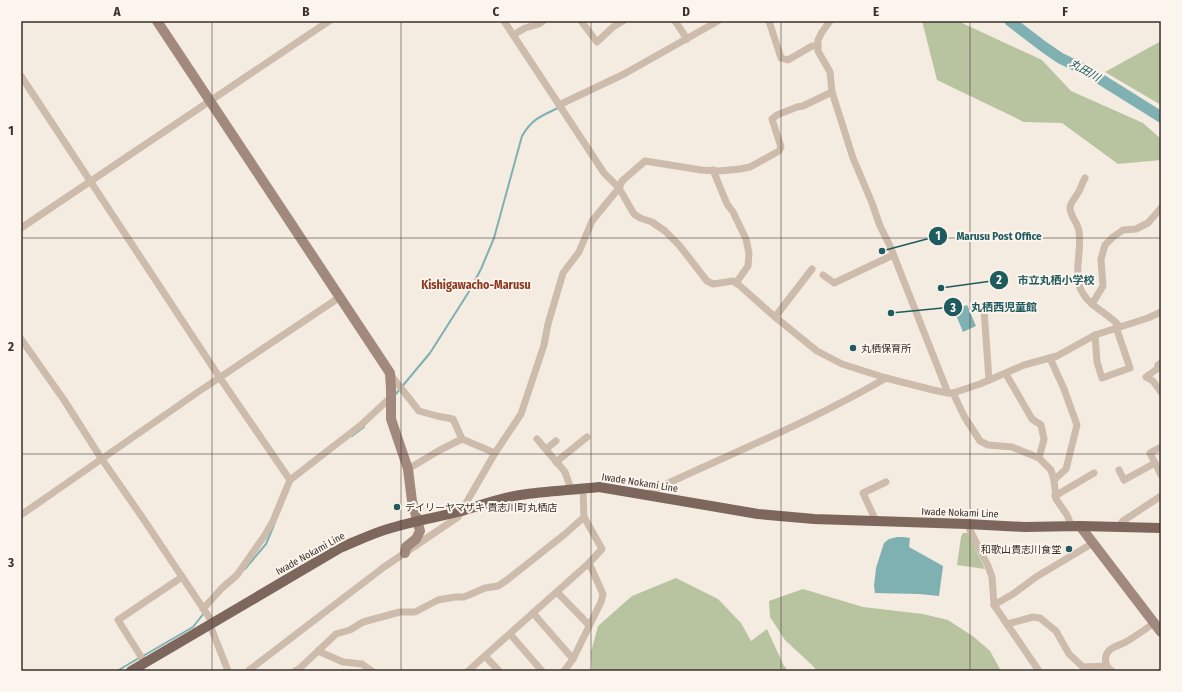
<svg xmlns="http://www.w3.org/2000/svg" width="1182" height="692" font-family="'Fira Sans Condensed','Noto Sans JP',sans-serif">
	<rect width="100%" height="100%" fill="#f4ebe1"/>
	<g fill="#b8c4a0">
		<polygon points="922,21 961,21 962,23 1042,60 1071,91 1143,123 1161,139 1161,160 1118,164 1062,123 1024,122 937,80"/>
		<polygon points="1161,41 1161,105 1105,72"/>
		<polygon points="963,533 968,533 985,569 957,565 961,537"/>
		<polygon points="676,578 718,599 741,623 751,641 767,629 783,664 788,671 592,671 591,652 598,626 632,596"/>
		<polygon points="803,589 863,607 923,614 948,620 974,637 990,651 1001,671 817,671 813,666 785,640 770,617 769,601"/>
	</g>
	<g fill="#7fb0b2">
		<polygon points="967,305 976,326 963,332 954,310"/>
		<polygon points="897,537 903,537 910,538 909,547 943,566 939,596 919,594 875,593 874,586 876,568 884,543 889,539"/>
	</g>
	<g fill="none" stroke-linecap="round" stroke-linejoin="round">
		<g stroke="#7fb0b2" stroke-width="2">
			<path d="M395 395 430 353 470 290 481 269 494 238 522 136C532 119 541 116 558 108"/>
			<polyline points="352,436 364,427"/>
			<polyline points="245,569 266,544 274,525"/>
			<polyline points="143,656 193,627 204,613"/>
			<polyline points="117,671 139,658"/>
		</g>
		<polyline stroke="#7fb0b2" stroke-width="11" points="1010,21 1044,47 1060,58 1089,72 1161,117"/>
		<g stroke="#cdbbac" stroke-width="7">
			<polyline points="504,21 604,173 619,188 634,214 640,218 652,222 665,231 679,245 707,281 713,284 733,281 739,285 775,317 817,351 842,364 886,378 933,390 948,393 953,393 980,384 1024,365 1057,356 1095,335 1148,318 1161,312"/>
			<polyline points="581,21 597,42 613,27 623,21"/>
			<polyline points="675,21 687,39"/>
			<polyline points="769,21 781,58 788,60 812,46 818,46"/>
			<polyline points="830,21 822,32 818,40 818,51 830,72 832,92 853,158 872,203 880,226 890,246 948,393"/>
			<polyline points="513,35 525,28 539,24 543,21"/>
			<polyline points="21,76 220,378 290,480"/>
			<polyline points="559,105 624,74 718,21"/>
			<polyline points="713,170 727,204 733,212 746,239 749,253 748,266 736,283"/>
			<path d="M1085 178C1083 181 1082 185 1080 189 1078 195 1070 202 1070 208 1070 216 1078 223 1079 231 1083 258 1067 283 1092 304"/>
			<polyline points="21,228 329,21"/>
			<polyline points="823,275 834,283 893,255"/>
			<polyline points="984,310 989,380"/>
			<polyline points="775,317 812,269"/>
			<path d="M1119 326C1115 320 1099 310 1092 304L1103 286 1101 259 1105 245 1113 237 1123 230 1136 229 1148 223 1161 208"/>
			<polyline points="1095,335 1097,362 1102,378 1130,368 1116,327"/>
			<polyline points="21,339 64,400 101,458 140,514 213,623"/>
			<polyline points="1050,358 1064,389 1077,425 1066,469 1054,480"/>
			<polyline points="1161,363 1158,365 1157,369 1146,377 1153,381 1161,392"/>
			<polyline points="390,374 419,411 437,416 453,419 462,439 495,453"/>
			<polyline points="1006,374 1032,419 1041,425 1044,439 1039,458"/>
			<polyline points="953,393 964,416 980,441 988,445 1012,447 1039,458 1051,470 1054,480 1056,499 1067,515 1072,527"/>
			<polyline points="537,439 565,472 571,489"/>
			<polyline points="1161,447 1150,453 1161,475"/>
			<polyline points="546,449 556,441"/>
			<polyline points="556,462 587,437"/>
			<polyline points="408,469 440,450 462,439"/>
			<polyline points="1119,470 1124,480 1155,463"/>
			<path d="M650 495 652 491 662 486C737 451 814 420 886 378"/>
			<polyline points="1055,496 1094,473"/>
			<polyline points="21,515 198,392 340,297"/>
			<polyline points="876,521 863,493 886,482"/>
			<polyline points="967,524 988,566 992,577 994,605 1039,671"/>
			<polyline points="1118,527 1123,521 1161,496"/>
			<polyline points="557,592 589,625"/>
			<polyline points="994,605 1013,594 1036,577 1093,543"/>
			<polyline points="203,609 222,588 237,575 265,535 273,521 290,480 361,425 391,397"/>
			<polyline points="533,613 573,659"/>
			<polyline points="1007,624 1033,617 1040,618 1056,631 1069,654 1083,667 1107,666"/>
			<polyline points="210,625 228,671"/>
			<polyline points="510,634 542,671"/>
			<polyline points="318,651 343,662 362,664 372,671"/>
			<polyline points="485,656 499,671"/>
			<polyline points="145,663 118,620 182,577"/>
			<polyline points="248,671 384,567 458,517 495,453 521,414 544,345 548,324 563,273 579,252 592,221 619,188 622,181 645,161 701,170 719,171 740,169 750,167 779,151 781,147 772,119 777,115 797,107 803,106 832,92"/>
			<polyline points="295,671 299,669 336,634 350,630 363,622 400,612 415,612 438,600 455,597 464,597 485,588 498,586 507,580 565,534 584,517"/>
			<polyline points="468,671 589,563 602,549 584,517 583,489"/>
			<polyline points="564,671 573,659 601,602 603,594 589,563"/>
			<path d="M1112 671C1106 668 1103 658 1108 652 1111 647 1119 645 1124 643 1135 637 1144 630 1154 623"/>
		</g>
		<g stroke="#a18a7d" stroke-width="10">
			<polyline points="157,21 390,373 391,389 391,419 408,469 412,501 420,531 416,539 406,547 405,553"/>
			<polyline points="1080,526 1161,632"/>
		</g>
		<path stroke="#7d675c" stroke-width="10" d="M131 671 340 548C357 541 373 533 391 528 414 521 438 517 462 511 481 505 500 498 520 495 546 491 573 490 599 487L758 514 814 519 967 524 1025 527 1080 526 1161 528"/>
	</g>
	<path fill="none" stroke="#3b302b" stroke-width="1" stroke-opacity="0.55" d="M212 21V671M401 21V671M591 21V671M781 21V671M970 21V671M21 238H1161M21 454H1161"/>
	<g fill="#1f5a5e" stroke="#fbf5ee" stroke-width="1.5">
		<circle cx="853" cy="348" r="4"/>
		<circle cx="397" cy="507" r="4"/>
		<circle cx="1069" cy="549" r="4"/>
	</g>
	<g text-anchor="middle" stroke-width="4" stroke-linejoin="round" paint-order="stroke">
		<g font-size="10" fill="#3b302b" stroke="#fbf5ee" text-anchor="start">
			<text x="861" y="352">丸栖保育所</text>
			<text x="405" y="511">デイリーヤマザキ 貴志川町丸栖店</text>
			<text x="1061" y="553" text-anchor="end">和歌山貴志川食堂</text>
		</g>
		<g font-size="10" fill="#3b302b" stroke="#fbf5ee">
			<text transform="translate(640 482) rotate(9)" y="4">Iwade Nokami Line</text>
			<text transform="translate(960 512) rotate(2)" y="4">Iwade Nokami Line</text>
			<text transform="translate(310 553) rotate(-29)" y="4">Iwade Nokami Line</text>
		</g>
		<g font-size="11" font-style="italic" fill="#1f5a5e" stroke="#fbf5ee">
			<text transform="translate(1085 70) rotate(30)" y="4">丸田川</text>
		</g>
		<g font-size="12" font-weight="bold" fill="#8c3b22" stroke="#fbf5ee">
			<text x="476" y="289">Kishigawacho-Marusu</text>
		</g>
	</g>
	<path fill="none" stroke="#1f5a5e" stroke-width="1.5" d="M882 251L938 236M941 288L999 280M891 313L953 307"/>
	<g fill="#1f5a5e" stroke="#fbf5ee" stroke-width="1.5">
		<circle cx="882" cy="251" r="4"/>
		<circle cx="941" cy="288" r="4"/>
		<circle cx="891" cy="313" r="4"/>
		<circle cx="938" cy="236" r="10"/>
		<circle cx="999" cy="280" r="10"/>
		<circle cx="953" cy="307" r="10"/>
	</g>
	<g font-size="12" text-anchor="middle" font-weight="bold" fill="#fff">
		<text x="938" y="240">1</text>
		<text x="999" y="284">2</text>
		<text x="953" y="312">3</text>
	</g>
	<g font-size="11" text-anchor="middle" font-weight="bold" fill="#1f5a5e" stroke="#fbf5ee" stroke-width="4" stroke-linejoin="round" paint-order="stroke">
		<text x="999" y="240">Marusu Post Office</text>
		<text x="1056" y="284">市立丸栖小学校</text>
		<text x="1004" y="311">丸栖西児童館</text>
	</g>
	<rect width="1182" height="692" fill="none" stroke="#fbf5ee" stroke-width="44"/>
	<rect x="22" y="22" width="1138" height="648" fill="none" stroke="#3b302b" stroke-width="1.5"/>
	<g font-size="13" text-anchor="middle" font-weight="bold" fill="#3b302b">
		<text x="117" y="16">A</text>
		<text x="306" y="16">B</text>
		<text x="496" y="16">C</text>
		<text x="686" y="16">D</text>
		<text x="876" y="16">E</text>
		<text x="1065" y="16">F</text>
		<text x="11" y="135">1</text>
		<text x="11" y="351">2</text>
		<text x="11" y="567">3</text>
	</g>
</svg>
